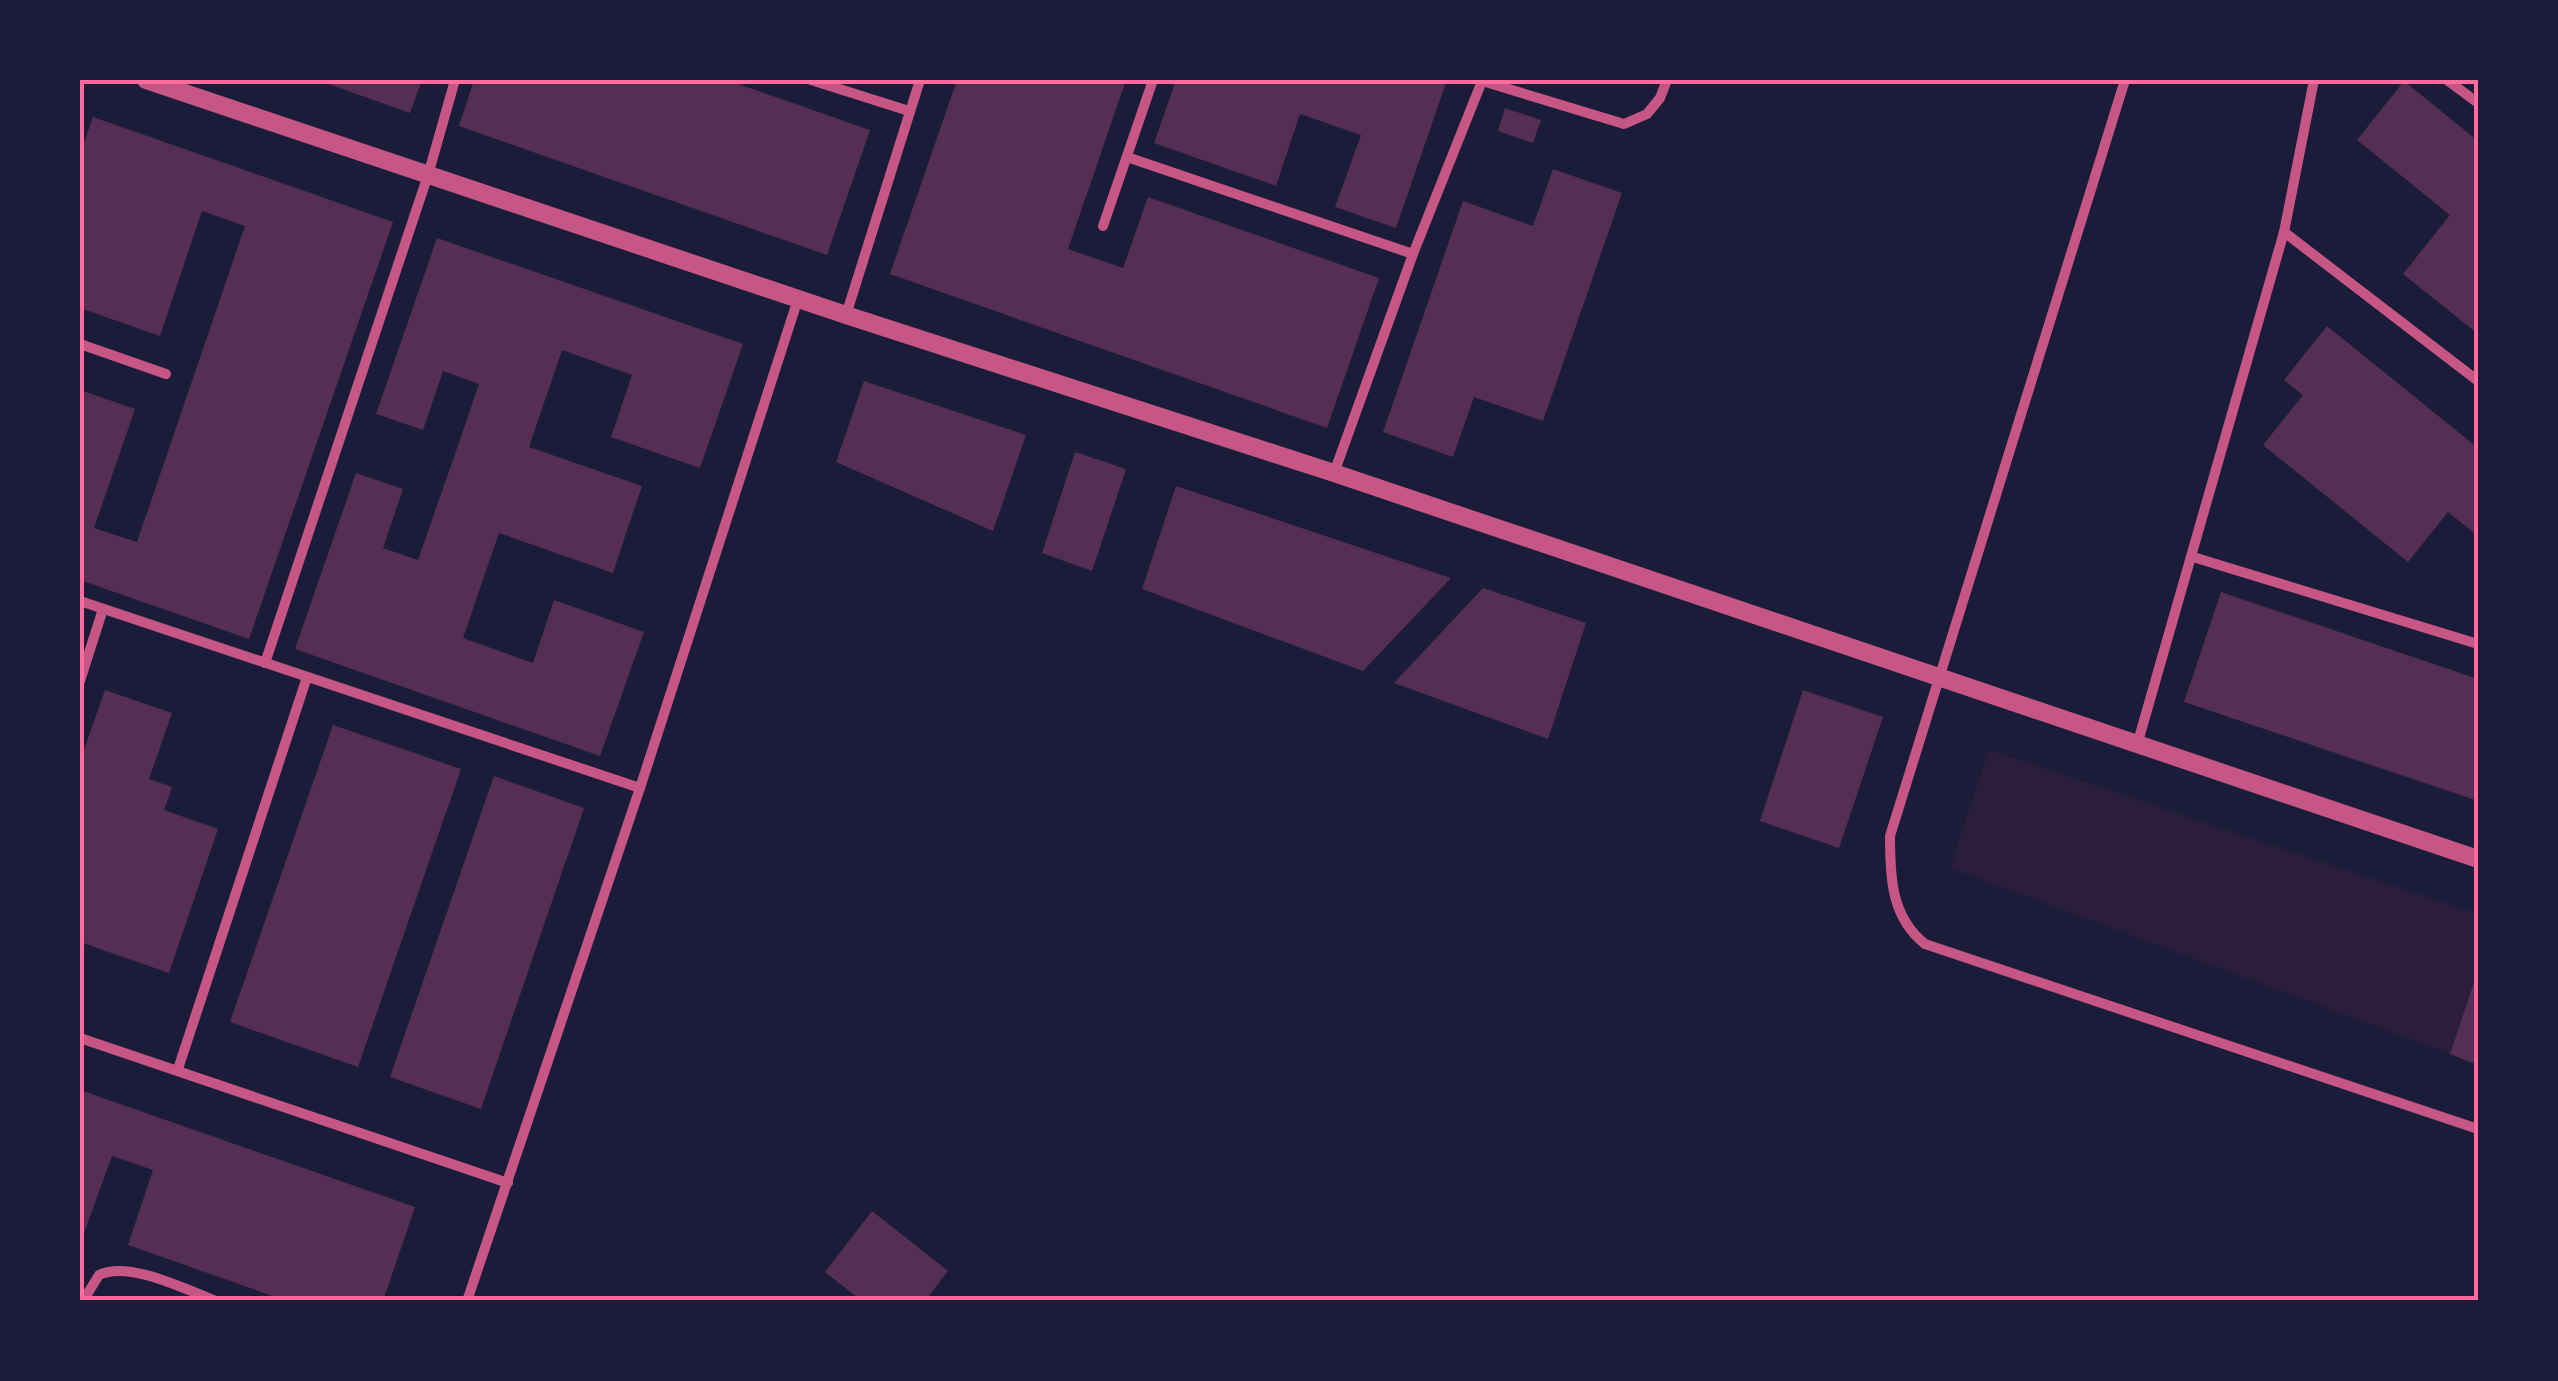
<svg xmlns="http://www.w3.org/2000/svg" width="2558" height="1381" font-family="'Exo 2',sans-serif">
	<rect width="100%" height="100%" fill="#1b1b3a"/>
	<polygon fill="#2a1e3b" points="1989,750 2478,914 2478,968 2450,1054 1950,868"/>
	<g fill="#542f53">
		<polygon points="317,80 422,80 410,113"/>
		<polygon points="474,80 727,80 870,130 827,255 459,126"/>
		<polygon points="957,80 1126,80 1068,249 1123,268 1148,197 1379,278 1327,428 890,274"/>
		<polygon points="1176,80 1437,80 1446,83 1396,228 1335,207 1361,135 1300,114 1276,186 1154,143"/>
		<polygon points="2404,81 2478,141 2478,334 2403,274 2450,215 2357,140"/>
		<polygon points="1505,108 1541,120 1533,143 1498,131"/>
		<polygon points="93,117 393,222 249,639 80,580 80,390 135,409 94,528 137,542 245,226 202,211 160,336 80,308 80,154"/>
		<polygon points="1553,169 1622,193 1543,421 1474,397 1453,457 1383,432 1463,201 1533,226"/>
		<polygon points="437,238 743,344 700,468 611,437 632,375 562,350 529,447 642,486 626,533 613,573 499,533 463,638 533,663 554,600 644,632 600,756 295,649 356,473 403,489 383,548 418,560 463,431 479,384 443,371 423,430 376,414"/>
		<polygon points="2327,326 2478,448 2478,528 2474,533 2448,512 2408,562 2263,445 2303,395 2284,380"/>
		<polygon points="864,381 1026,435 993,531 836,462"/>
		<polygon points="1075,452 1126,469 1092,571 1042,553"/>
		<polygon points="1176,486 1227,503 1451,578 1363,671 1142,589"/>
		<polygon points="1483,588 1586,623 1548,739 1394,683"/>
		<polygon points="2221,592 2478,679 2478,801 2184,702"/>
		<polygon points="105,690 172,713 149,779 172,787 164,810 218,829 169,973 80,942 80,761"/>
		<polygon points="1803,690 1883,717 1839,848 1760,821"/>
		<polygon points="333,725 461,769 358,1067 230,1022"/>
		<polygon points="494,776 584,808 481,1109 390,1077"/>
		<polygon points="2478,970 2478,1065 2450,1054"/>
		<polygon points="80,1090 415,1207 383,1301 287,1301 128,1245 153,1170 112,1156 80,1244"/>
		<polygon points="872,1211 948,1271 925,1301 862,1301 825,1272"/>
	</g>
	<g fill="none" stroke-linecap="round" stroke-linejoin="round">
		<g stroke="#c65784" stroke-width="10">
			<polyline points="811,80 909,111"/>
			<polyline points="1479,80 1624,124 1647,114 1660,98 1667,80"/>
			<path d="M2125 80 1890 836C1890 877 1891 917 1925 944L2478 1129"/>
			<polyline points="2447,80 2478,103"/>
			<polyline points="1127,157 1413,254"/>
			<polyline points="1103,226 1153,80"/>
			<polyline points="2284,232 2478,381"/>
			<polyline points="846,315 920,80"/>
			<polyline points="80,344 166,374"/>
			<polyline points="1334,473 1413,254 1482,81"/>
			<polyline points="2193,557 2478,644"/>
			<polyline points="80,601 640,788"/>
			<polyline points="265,663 428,175 455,80"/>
			<polyline points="80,681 103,609"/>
			<polyline points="2137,745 2284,232 2314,80"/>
			<polyline points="80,1038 508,1183"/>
			<polyline points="178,1069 307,677"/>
			<path d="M83 1301 99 1275C128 1260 187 1290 216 1301"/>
			<polyline points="467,1301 640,788 798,299"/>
		</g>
		<polyline stroke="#c65784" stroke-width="18" points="146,80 846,315 1334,473 2478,859"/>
	</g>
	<rect width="2558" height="1381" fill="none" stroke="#1b1b3a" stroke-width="165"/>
	<rect x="82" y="82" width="2394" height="1216" fill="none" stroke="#ff6b9d" stroke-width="4"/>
</svg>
